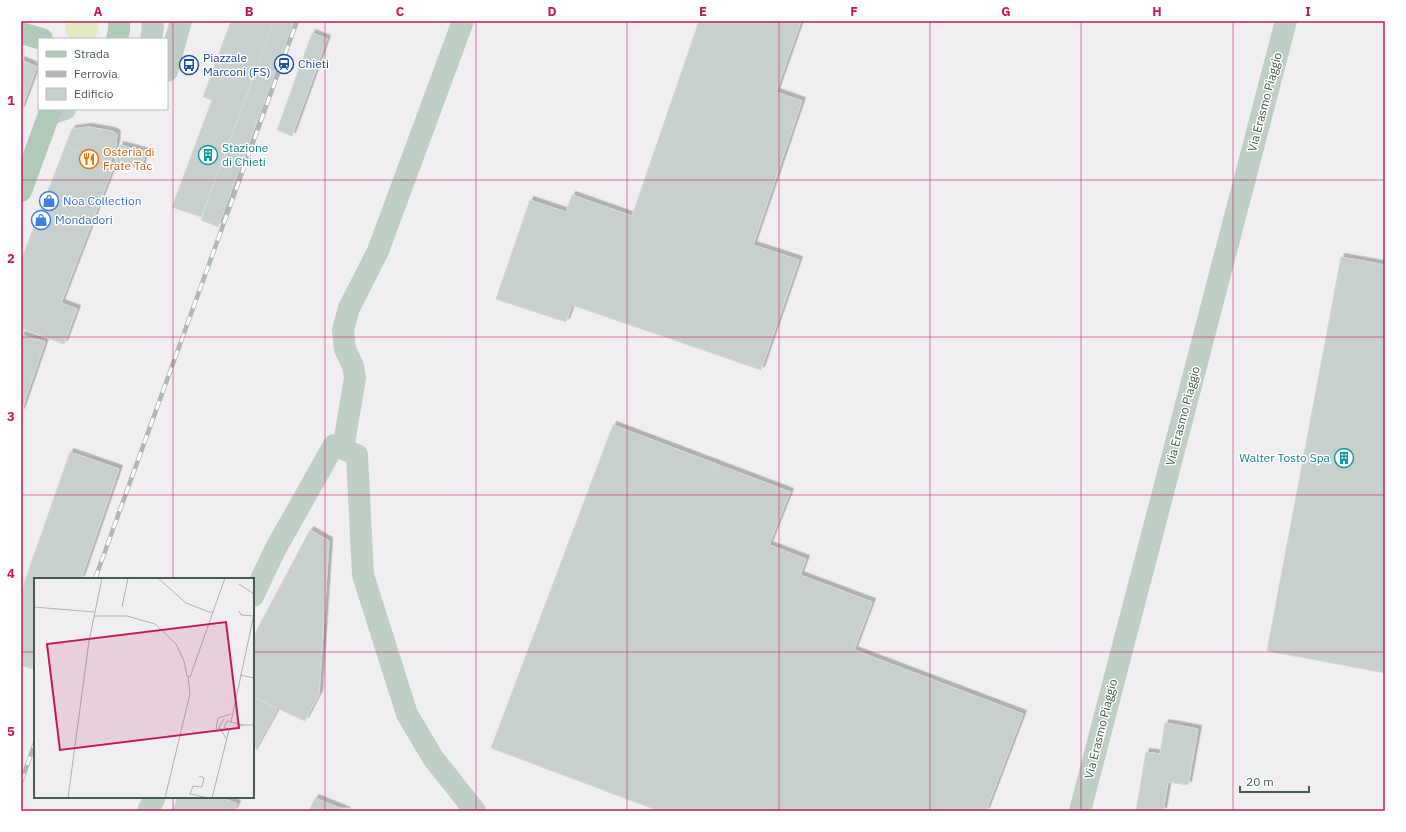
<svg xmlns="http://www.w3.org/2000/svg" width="1406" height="832" font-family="'IBM Plex Sans',sans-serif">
	<defs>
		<filter id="shadow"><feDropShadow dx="3.5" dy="-3.5" stdDeviation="0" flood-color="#0004"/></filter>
	</defs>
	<rect width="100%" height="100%" fill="#f0eef1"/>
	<path fill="#e1ebc0" d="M66 21H99L98 32 93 39H71C66 34 64 28 66 21Z"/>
	<g fill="#c8d0cd" stroke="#d3d9d6" filter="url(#shadow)">
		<polygon points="231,21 274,21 201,217 172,207 212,100 203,97"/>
		<polygon points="274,21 294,21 218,227 201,220"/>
		<polygon points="699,21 801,21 776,92 802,101 753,245 799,260 761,370 572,305 566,322 496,299 530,200 566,212 572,195 632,216"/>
		<polygon points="312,33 327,39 292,136 277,130"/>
		<polygon points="21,60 37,67 28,91 21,89"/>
		<polygon points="21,89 28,91 21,110"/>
		<polygon points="88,127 112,131 117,134 116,145 110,164 65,147 72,129"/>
		<polygon points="120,145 146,152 141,169 115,162"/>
		<polygon points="65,147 114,165 61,303 77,309 64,344 21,328 21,260"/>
		<polygon points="1341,257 1385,265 1385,673 1267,651"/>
		<polygon points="21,335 45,342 21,412"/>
		<polygon points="613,425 790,492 769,545 806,559 800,575 872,602 854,650 1023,714 986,811 659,811 491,748"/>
		<polygon points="70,452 119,469 81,579 35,579 35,670 21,665 21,592"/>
		<polygon points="310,530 329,541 319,694 305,721 253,697 253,637"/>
		<polygon points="253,697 277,710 253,753"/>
		<polygon points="1165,723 1198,729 1188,785 1168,782 1163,811 1136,811 1146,752 1160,754"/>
		<polygon points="178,797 220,797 237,804 234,811 172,811"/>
		<polygon points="315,798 347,811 309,811"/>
	</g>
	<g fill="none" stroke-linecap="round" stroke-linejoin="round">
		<g stroke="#c0cfc5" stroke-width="22">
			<polyline points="151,39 153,27 152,21"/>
			<polyline points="167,71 181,21"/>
			<polyline points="51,114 65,109"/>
			<polyline points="343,449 355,378 353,366 345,349 343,330 349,308 378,251 463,21"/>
			<polyline points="253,596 276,548 334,445 357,455 363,575 407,714 433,758 475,811"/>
			<polyline points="148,811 155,797"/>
			<polyline points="1080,811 1286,21"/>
		</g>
		<g stroke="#b0cbb9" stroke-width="22">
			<polyline points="21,33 42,39"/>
			<polyline points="117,39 119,30 119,21"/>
			<polyline points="21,191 51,109"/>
		</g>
		<g stroke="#b1b8b4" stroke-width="4.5">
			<g id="rail">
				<polyline points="95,579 297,21"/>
				<polyline points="21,782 35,743"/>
			</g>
		</g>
		<use href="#rail" stroke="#fff" stroke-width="3" stroke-dasharray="9" stroke-linecap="butt"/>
	</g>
	<path fill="none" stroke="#c2185b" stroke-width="1" stroke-opacity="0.55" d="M173 21V579M325 21V811M476 21V811M627 21V811M779 21V811M930 21V811M1081 21V811M1233 21V811M21 180H1385M21 337H1385M21 495H1385M21 652H35M253 652H1385M173 797V811"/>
	<defs>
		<g id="station-ring" transform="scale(1)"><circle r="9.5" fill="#fff" stroke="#1a4fb4" stroke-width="1.5"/><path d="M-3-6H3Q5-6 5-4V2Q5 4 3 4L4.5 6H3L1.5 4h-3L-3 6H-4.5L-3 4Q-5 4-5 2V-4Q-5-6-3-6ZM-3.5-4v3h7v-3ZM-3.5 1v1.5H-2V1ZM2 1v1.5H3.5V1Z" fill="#1a4fb4"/></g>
		<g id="bus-ring" transform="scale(1)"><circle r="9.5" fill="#fff" stroke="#1a4fb4" stroke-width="1.5"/><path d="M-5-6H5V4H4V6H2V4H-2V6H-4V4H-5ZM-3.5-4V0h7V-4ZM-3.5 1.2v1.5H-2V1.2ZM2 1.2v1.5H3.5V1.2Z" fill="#1a4fb4"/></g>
		<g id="building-ring" transform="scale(1)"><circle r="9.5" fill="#fff" stroke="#0f9aa8" stroke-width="1.5"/><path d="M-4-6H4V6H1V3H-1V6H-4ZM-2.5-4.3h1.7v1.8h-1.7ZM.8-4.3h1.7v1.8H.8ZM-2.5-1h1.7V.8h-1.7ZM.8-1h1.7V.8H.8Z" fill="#0f9aa8"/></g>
		<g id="restaurant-ring" transform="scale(1)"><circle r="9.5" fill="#fff" stroke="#e8710a" stroke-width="1.5"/><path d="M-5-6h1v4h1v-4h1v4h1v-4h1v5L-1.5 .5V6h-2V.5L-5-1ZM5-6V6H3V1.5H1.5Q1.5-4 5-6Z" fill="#e8710a"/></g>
		<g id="shop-ring" transform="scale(1)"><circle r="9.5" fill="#fff" stroke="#3f7fe0" stroke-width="1.5"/><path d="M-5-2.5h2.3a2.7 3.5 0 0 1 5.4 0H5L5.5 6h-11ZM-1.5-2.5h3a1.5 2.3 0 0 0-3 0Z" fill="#3f7fe0"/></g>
	</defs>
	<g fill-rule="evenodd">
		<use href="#station-ring" x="284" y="64"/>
		<use href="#bus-ring" x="189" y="65"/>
		<use href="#building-ring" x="208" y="155"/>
		<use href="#restaurant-ring" x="89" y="159"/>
		<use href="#shop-ring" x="49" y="201"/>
		<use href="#shop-ring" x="41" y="220"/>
		<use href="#building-ring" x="1344" y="458"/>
	</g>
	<g text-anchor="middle" stroke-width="3" stroke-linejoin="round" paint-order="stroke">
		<g font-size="12" fill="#164399" stroke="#fff" text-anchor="start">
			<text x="203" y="62">Piazzale<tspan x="203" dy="14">Marconi (FS)</tspan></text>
			<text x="298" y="68">Chieti</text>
		</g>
		<g font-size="12" fill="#485a4d" stroke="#fff">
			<text transform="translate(1265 102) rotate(-75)" y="4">Via Erasmo Piaggio</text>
			<text transform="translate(1183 416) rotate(-75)" y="4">Via Erasmo Piaggio</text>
			<text transform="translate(1101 729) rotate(-76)" y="4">Via Erasmo Piaggio</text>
		</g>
		<g font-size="12" fill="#0d838f" stroke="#fff" text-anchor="start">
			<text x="222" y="152">Stazione<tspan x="222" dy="14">di Chieti</tspan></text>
			<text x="1330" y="462" text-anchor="end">Walter Tosto Spa</text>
		</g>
		<g font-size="12" fill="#c56008" stroke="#fff" text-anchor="start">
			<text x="103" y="156">Osteria di<tspan x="103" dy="14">Frate Tac</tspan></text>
		</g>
		<g font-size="12" fill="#366cbe" stroke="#fff" text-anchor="start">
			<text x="63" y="205">Noa Collection</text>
			<text x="55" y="224">Mondadori</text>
		</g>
	</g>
	<g transform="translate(34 578)">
		<rect width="220" height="220" fill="#f0eef1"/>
		<path fill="none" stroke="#adb3af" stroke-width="1" d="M124 0 152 25 175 34H179L191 0M205 6 220 16M0 29 60 34M88 29 94 0M205 33 207 37 220 38M60 38H93L121 46 142 66 150 83 153 98 156 99 179 34M206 97 220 100M190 141 185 149 192 160M197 144 220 36M191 151H182L184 140 197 136M195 152 190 149 193 143 209 147H220M165 198 170 200 168 209 159 208 156 216 175 220M34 220 55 63 68 0M131 220 156 116 154 98M178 220 195 152 209 147"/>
		<path fill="#c2185b" fill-opacity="0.15" stroke="#c2185b" stroke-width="2" d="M192 44 205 150 26 172 13 66Z"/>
		<rect width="220" height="220" fill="none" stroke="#485a4d" stroke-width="2"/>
	</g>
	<rect width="1406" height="832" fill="none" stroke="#ffffff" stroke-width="44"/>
	<rect x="38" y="38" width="130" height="72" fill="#ffffff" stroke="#b6bdb8"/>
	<rect x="46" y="51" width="20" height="6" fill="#b0cbb9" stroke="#b6bdb8"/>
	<text x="74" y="58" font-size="12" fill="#485a4d">Strada</text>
	<rect x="46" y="71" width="20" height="6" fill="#b1b8b4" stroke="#b6bdb8"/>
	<text x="74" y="78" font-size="12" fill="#485a4d">Ferrovia</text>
	<rect x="46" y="88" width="20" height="12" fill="#c8d0cd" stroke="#b6bdb8"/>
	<text x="74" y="98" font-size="12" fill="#485a4d">Edificio</text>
	<path d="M1240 786v6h69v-6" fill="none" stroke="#485a4d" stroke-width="2"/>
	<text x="1246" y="786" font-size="12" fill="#485a4d" stroke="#ffffff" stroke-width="3" paint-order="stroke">20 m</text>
	<rect x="22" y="22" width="1362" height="788" fill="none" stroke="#c2185b" stroke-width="1.5"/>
	<g font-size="13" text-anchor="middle" font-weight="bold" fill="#c2185b">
		<text x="98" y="16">A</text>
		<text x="249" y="16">B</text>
		<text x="400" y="16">C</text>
		<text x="552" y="16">D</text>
		<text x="703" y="16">E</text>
		<text x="854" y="16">F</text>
		<text x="1006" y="16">G</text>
		<text x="1157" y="16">H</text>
		<text x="1308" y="16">I</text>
		<text x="11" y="105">1</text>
		<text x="11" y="263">2</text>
		<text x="11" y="421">3</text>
		<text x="11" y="578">4</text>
		<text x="11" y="736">5</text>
	</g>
</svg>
